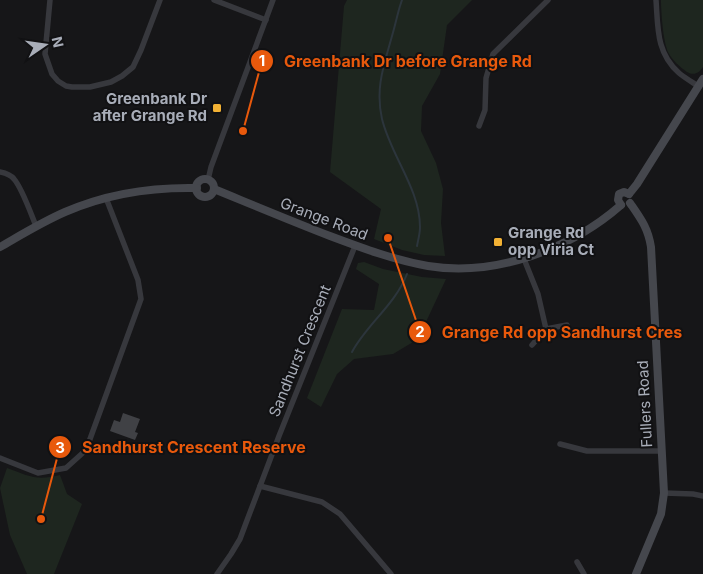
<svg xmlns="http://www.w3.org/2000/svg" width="703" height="574" font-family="Inter,sans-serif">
	<rect width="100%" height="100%" fill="#161618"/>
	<g fill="#1e261f">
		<polygon points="347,0 472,0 447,25 440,74 422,106 421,131 436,163 443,189 441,223 445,256 424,255 402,250 374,239 381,209 330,172 344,6"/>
		<path d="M661 0H703V67C699 73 694 76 687 72 680 67 672 60 668 52 663 41 661 12 661 0Z"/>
		<polygon points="364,262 383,269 422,277 446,279 418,339 393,354 354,359 337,374 321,407 307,398 342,309 374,310 379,284 356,269 358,263"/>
		<path d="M7 468C29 476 36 481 60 475L67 494 82 504 54 574H27L10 535 0 488Z"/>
	</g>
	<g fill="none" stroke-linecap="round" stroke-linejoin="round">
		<g stroke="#2c353c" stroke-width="2">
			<path d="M402 0 400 6C397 16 395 26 392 36 384 65 375 88 382 119 391 156 420 189 420 227 420 234 418 240 417 246"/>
			<path d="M352 352C367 324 395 305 407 274"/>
		</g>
	</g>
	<polygon fill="#404145" points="123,413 140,419 135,432 138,433 135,440 110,431 114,420 120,422"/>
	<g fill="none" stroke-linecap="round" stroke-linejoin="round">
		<g stroke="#37383d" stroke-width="5.5">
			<polyline points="50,0 45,54 52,74 58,81 66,86 72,87 90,87 111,82 122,76 133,67 141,50 160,0"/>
			<polyline points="214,0 266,20"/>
			<path d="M656 0C658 27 656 53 679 73 685 78 692 82 698 86"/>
			<polyline points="479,126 485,110 486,78 493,54 548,0"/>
			<path d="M0 172C5 173 11 175 14 179 22 188 31 214 36 226"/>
			<polyline points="208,180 211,167 273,0"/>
			<polyline points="524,259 538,294 546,329 567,325"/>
			<polyline points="532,345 546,329"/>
			<polyline points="560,444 587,451 662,451"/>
			<polyline points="0,458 38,473 66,468 86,450 141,299 138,280 106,198"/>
			<polyline points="260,486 322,502 340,514 391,574"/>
			<polyline points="664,493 693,494 703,496"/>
			<polyline points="577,562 584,574"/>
			<polyline points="217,574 231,554 240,539 246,523 279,436 355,246"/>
		</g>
		<g stroke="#45474d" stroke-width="8">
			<circle cx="205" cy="188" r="9"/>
			<path d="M214 189C253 205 291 221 330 236 362 248 394 260 428 266 495 277 571 249 621 205"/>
			<polyline points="629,194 637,184 703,79"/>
			<path d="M630 203C641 219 648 228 651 247L664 493 661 514 636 574"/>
			<polyline points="621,205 618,200 619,194 624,192 629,194"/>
			<path d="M0 247C21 235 42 222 65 212 106 194 151 187 197 188"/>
		</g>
	</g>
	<g fill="#f2b134" stroke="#111113" stroke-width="2">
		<rect x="212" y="103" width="10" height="10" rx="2.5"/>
		<rect x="493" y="237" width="10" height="10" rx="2.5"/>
	</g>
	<g text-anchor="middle" stroke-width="4" stroke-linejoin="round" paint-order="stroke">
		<g font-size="15" font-weight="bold" fill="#a8adb8" stroke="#111113" text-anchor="end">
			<text x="207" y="104">Greenbank Dr<tspan x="207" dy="17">after Grange Rd</tspan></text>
			<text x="508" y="238" text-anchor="start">Grange Rd<tspan x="508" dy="17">opp Viria Ct</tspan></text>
		</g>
		<g font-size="15" fill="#a8adb8" stroke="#111113">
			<text transform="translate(324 219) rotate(21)" y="5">Grange Road</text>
			<text transform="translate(300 351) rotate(-68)" y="5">Sandhurst Crescent</text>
			<text transform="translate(645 404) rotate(-93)" y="5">Fullers Road</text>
		</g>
	</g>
	<path fill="none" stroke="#e8590c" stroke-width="2" d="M243 131L262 61M388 238L420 332M41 519L60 447"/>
	<g fill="#e8590c" stroke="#111113" stroke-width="2">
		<circle cx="243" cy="131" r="5"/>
		<circle cx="388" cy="238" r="5"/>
		<circle cx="41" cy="519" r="5"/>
		<circle cx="262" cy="61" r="12"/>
		<circle cx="420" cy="332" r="12"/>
		<circle cx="60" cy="447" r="12"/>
	</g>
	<g font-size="15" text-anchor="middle" font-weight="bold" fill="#fff">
		<text x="262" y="66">1</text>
		<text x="420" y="337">2</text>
		<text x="60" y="453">3</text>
	</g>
	<g font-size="16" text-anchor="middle" font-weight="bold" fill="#e8590c" stroke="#111113" stroke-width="4" stroke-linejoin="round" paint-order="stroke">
		<text x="408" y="67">Greenbank Dr before Grange Rd</text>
		<text x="562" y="338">Grange Rd opp Sandhurst Cres</text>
		<text x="194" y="453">Sandhurst Crescent Reserve</text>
	</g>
	<g transform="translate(45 45) rotate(77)" stroke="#111113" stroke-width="4" paint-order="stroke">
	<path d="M0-4L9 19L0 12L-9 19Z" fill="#a8adb8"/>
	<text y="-8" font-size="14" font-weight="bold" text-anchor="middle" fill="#a8adb8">N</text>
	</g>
</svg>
